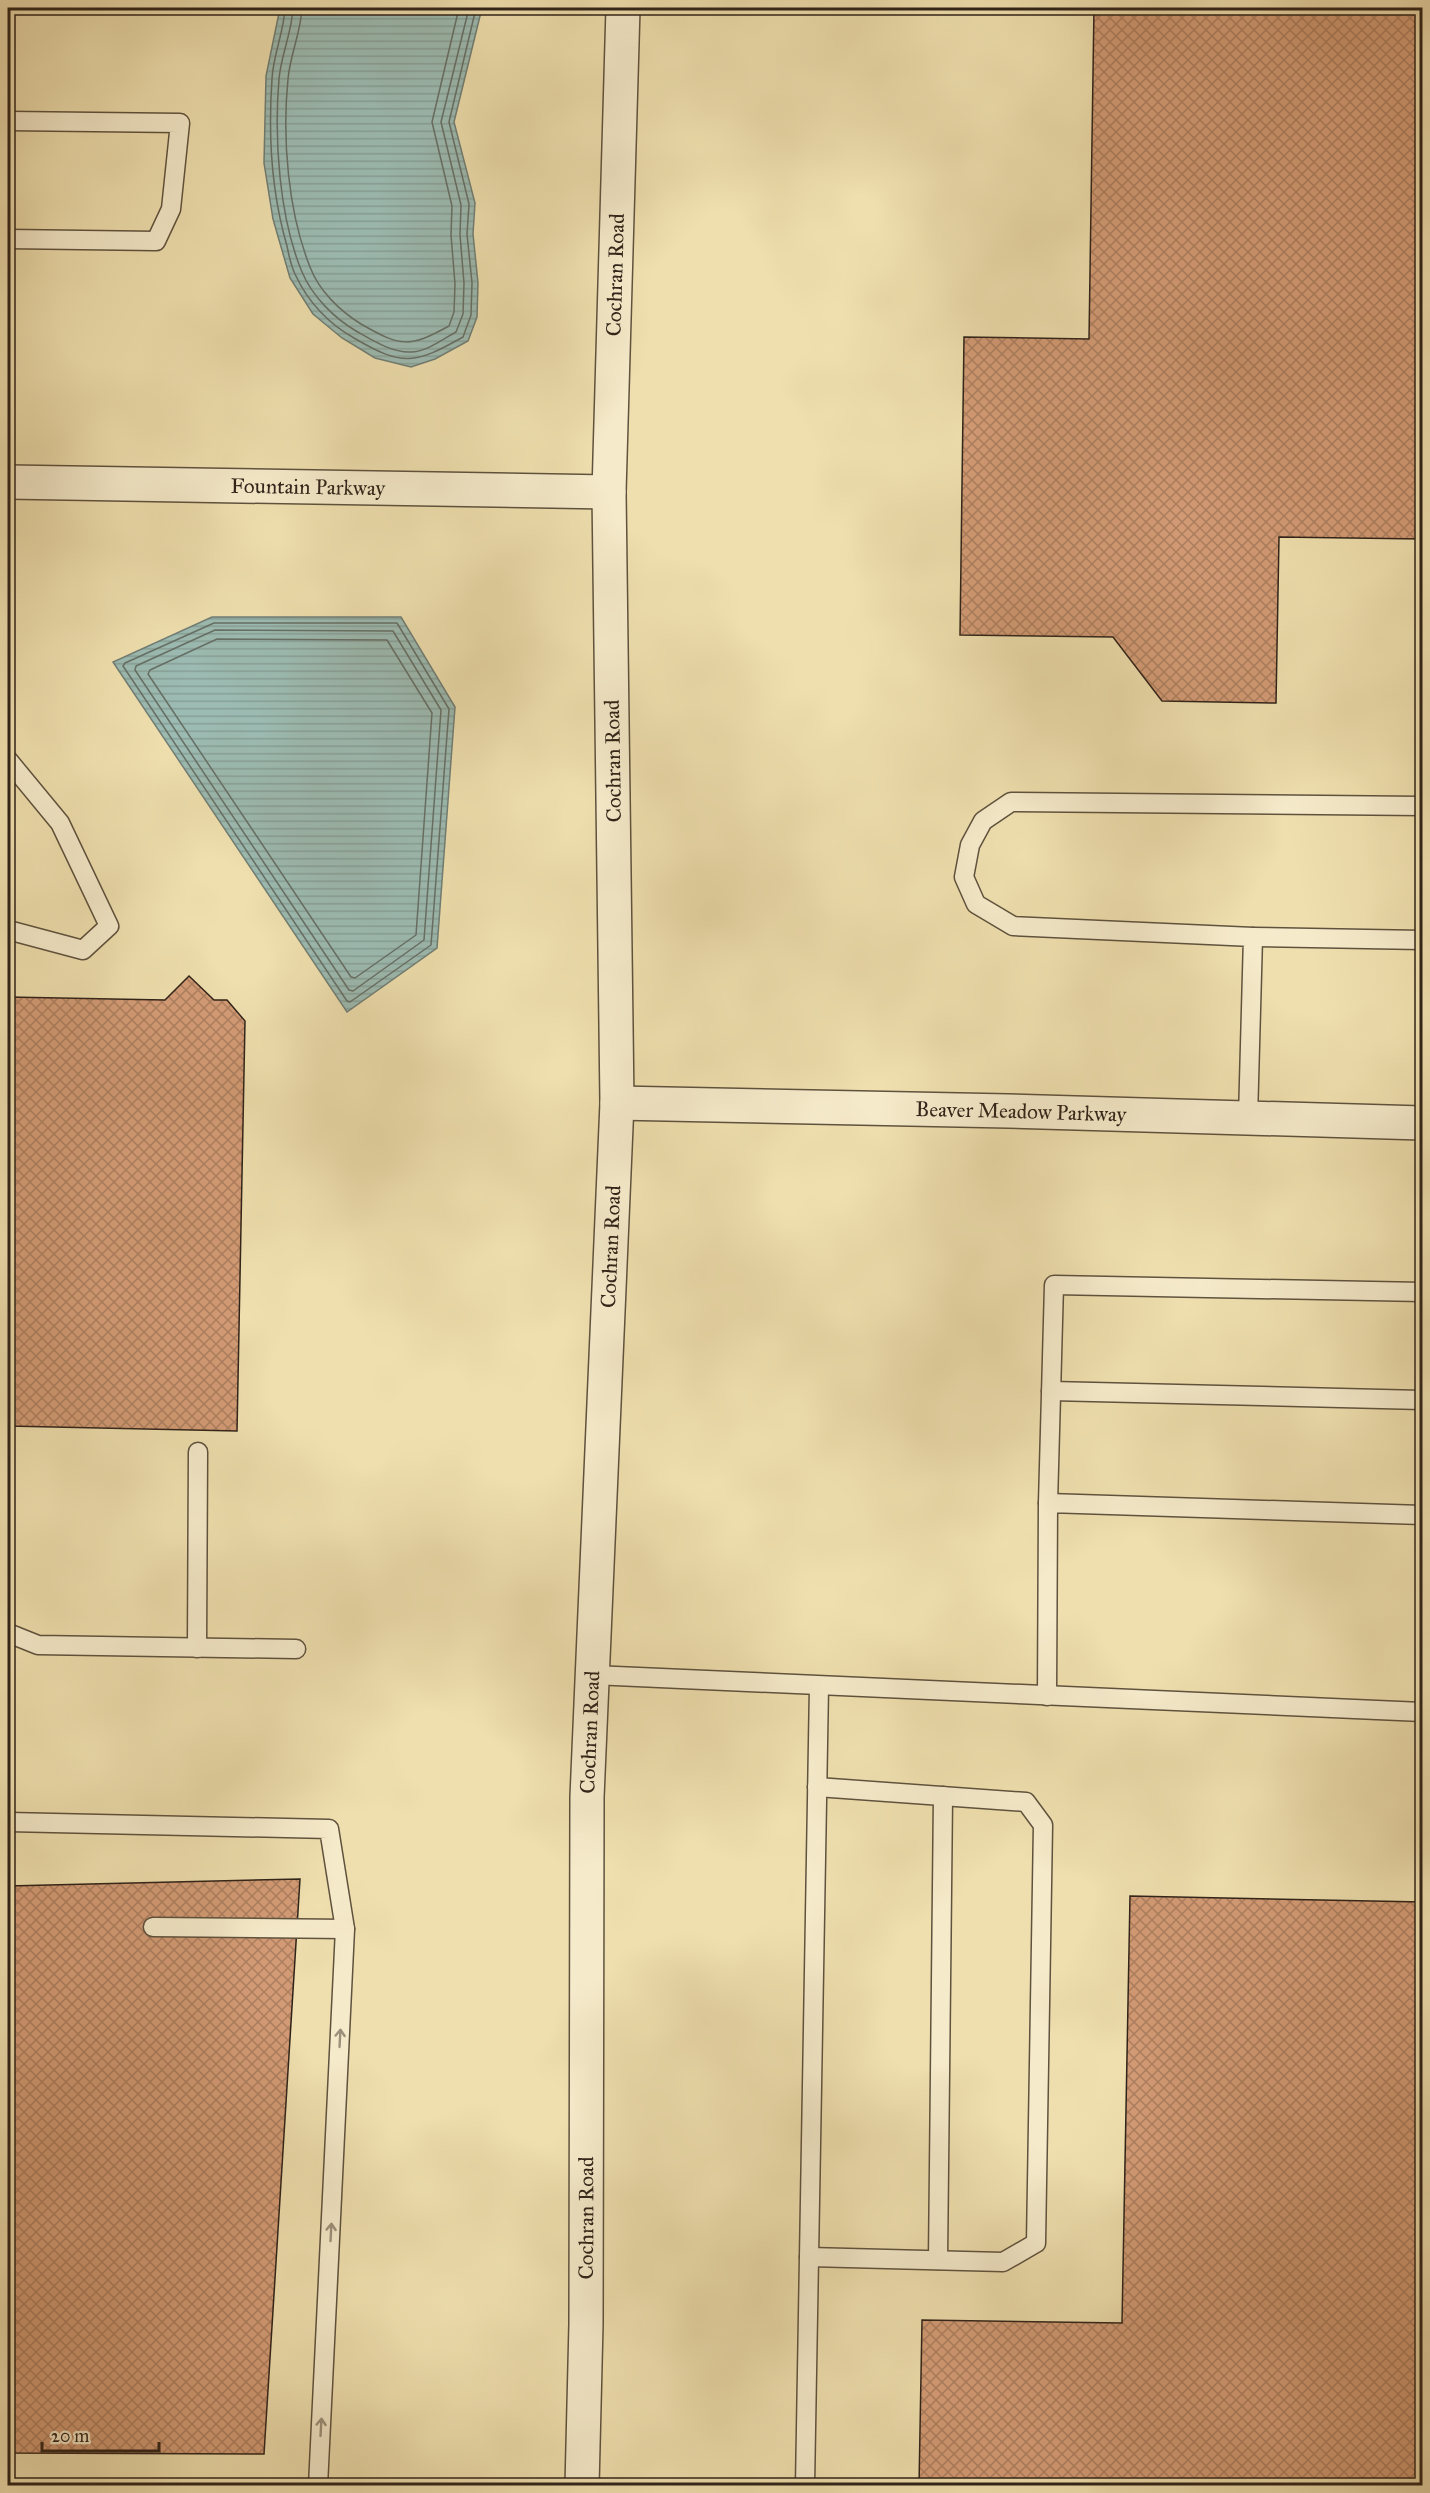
<svg xmlns="http://www.w3.org/2000/svg" width="1430" height="2493" font-family="'IM FELL Great Primer',serif">
	<defs>
		<pattern id="water-rules" width="6" height="5" patternUnits="userSpaceOnUse" patternTransform="scale(1.5)"><rect width="6" height="5" fill="#9cbbb2"/><path d="M0 2.5h6" fill="none" stroke="#87a098"/></pattern>
		<pattern id="building-cross-hatch" width="8" height="8" patternUnits="userSpaceOnUse" patternTransform="scale(1.5)"><rect width="8" height="8" fill="#d39b75"/><path d="M0 0l8 8M0 8l8-8" fill="none" stroke="#ac7e5f"/></pattern>
	</defs>
	<rect width="100%" height="100%" fill="#efdfae"/>
	<filter id="stains"><feTurbulence type="fractalNoise" baseFrequency=".00333" numOctaves="4"/><feColorMatrix values="0 0 0 0 .2 0 0 0 0 .09 0 0 0 0 .02 0 0 0 .5 -.17"/></filter>
	<radialGradient id="worn" r=".72"><stop offset=".6" stop-color="#630" stop-opacity="0"/><stop offset="1" stop-color="#630" stop-opacity=".3"/></radialGradient>
	<g fill="url(#water-rules)" stroke="#707e75" stroke-width="1.5">
		<polygon points="280,8 482,8 454,122 475,203 473,234 478,283 477,317 468,341 435,359 411,367 375,358 342,338 313,314 290,278 273,219 264,163 266,76"/>
		<polygon points="212,617 401,617 455,707 437,948 347,1012 113,662"/>
	</g>
	<g fill="none" stroke-linecap="round" stroke-linejoin="round">
		<g stroke="#666f66" stroke-width="1.5">
			<path d="M285 8C284 32 273 55 272 79 268 136 271 191 287 246 289 256 291 267 296 276 308 302 329 324 354 338 403 367 415 364 463 337L471 315 472 283 467 234 469 204 449 122 476 8"/>
			<path d="M293 8C292 32 281 55 279 79 274 138 279 217 302 272 312 296 334 318 356 331 372 340 392 353 411 352 426 352 443 339 456 332L463 314 464 283 460 235 461 205 441 122 469 8"/>
			<path d="M302 8C301 32 290 55 288 79 282 138 288 212 310 267 319 291 340 311 361 324 401 347 409 348 449 326L454 312 455 284 451 235 452 206 432 122 459 8"/>
			<polygon points="214,623 397,623 449,709 431,945 350,1002 347,1001 123,666 125,663"/>
			<polygon points="215,630 393,631 441,710 424,940 353,991 349,990 135,670 136,666"/>
			<polygon points="217,639 387,640 432,713 416,935 355,978 351,977 148,674 150,670"/>
		</g>
	</g>
	<g fill="url(#building-cross-hatch)" stroke="#2f2319" stroke-width="1.5">
		<polygon points="1094,8 1422,8 1422,539 1279,537 1276,703 1162,701 1113,637 960,635 964,337 1089,339"/>
		<polygon points="189,976 214,1000 227,1000 245,1021 237,1431 8,1426 8,997 165,1000"/>
		<polygon points="300,1879 264,2454 8,2453 8,1886"/>
		<polygon points="1130,1896 1422,1902 1422,2486 919,2486 922,2320 1122,2323"/>
	</g>
	<g fill="none" stroke-linecap="round" stroke-linejoin="round">
		<g stroke="#5f523e" stroke-width="21">
			<g id="service">
				<polyline points="8,121 180,123 171,209 156,241 8,239"/>
				<polyline points="8,760 60,823 109,926 83,950 8,930"/>
				<polyline points="1253,937 1422,940"/>
				<polyline points="1248,1118 1253,937 1013,926 976,904 964,877 970,845 983,821 1011,802 1422,806"/>
				<polyline points="1051,1391 1422,1400"/>
				<polyline points="1048,1503 1054,1285 1422,1292"/>
				<polyline points="8,1633 38,1645 296,1649"/>
				<polyline points="197,1648 198,1452"/>
				<polyline points="593,1675 1422,1712"/>
				<polyline points="1047,1696 1048,1503 1422,1515"/>
				<polyline points="8,1822 329,1829 345,1929 318,2486"/>
				<polyline points="153,1927 345,1929"/>
				<polyline points="809,2257 1003,2262 1036,2243 1043,1825 1026,1802 817,1787"/>
				<polyline points="938,2260 943,1796"/>
				<polyline points="805,2486 819,1686"/>
			</g>
		</g>
		<g stroke="#5f523e" stroke-width="36">
			<g id="minor">
				<path id="s1" d="M8 482 609 492"/>
				<path id="s2" d="M617 1103 1008 1111 1422 1123"/>
			</g>
		</g>
		<g stroke="#5f523e" stroke-width="36">
			<g id="tertiary">
				<path id="s3" d="M582 2486 586 2324 587 1797 617 1103 609 492 623 8"/>
			</g>
		</g>
		<use href="#service" stroke="#f5eaca" stroke-width="18"/>
		<use href="#minor" stroke="#f5eaca" stroke-width="33"/>
		<use href="#tertiary" stroke="#f5eaca" stroke-width="33"/>
	</g>
	<defs><path id="oneway-shaft" d="M-6 0H5M1.5-3L5.5 0L1.5 3" fill="none" stroke-width="1.6" stroke-linecap="round" stroke-linejoin="round" transform="scale(1.5)"/></defs>
	<g stroke="#9c907a">
		<use href="#oneway-shaft" transform="translate(340 2038) rotate(-87)"/>
		<use href="#oneway-shaft" transform="translate(331 2232) rotate(-87)"/>
		<use href="#oneway-shaft" transform="translate(321 2427) rotate(-87)"/>
	</g>
	<g text-anchor="middle" stroke-width="4.5" stroke-linejoin="round" paint-order="stroke">
		<g font-size="21" fill="#2f2319" stroke="#f5eaca">
			<text dy="7" stroke="none"><textPath href="#s3" startOffset="2212">Cochran Road</textPath></text>
			<text dy="7" stroke="none"><textPath href="#s1" startOffset="300">Fountain Parkway</textPath></text>
			<text transform="translate(613 761) rotate(-91)" y="7">Cochran Road</text>
			<text dy="7" stroke="none"><textPath href="#s2" startOffset="404">Beaver Meadow Parkway</textPath></text>
			<text dy="7" stroke="none"><textPath href="#s3" startOffset="1240">Cochran Road</textPath></text>
			<text dy="7" stroke="none"><textPath href="#s3" startOffset="754">Cochran Road</textPath></text>
			<text dy="7" stroke="none"><textPath href="#s3" startOffset="268">Cochran Road</textPath></text>
		</g>
	</g>
	<rect width="1430" height="2493" fill="none" stroke="#efdfae" stroke-width="30"/>
	<rect x="9" y="9" width="1412" height="2475" fill="none" stroke="#2f2319" stroke-width="3"/>
	<rect x="15" y="15" width="1400" height="2463" fill="none" stroke="#2f2319" stroke-width="1.5"/>
	<path d="M42 2442v9h117v-9" fill="none" stroke="#2f2319" stroke-width="3"/>
	<text x="51" y="2442" font-size="18" fill="#2f2319" stroke="#f5eaca" stroke-width="4.5" paint-order="stroke">20 m</text>
	<rect width="100%" height="100%" filter="url(#stains)"/>
	<rect width="100%" height="100%" fill="url(#worn)"/>
</svg>
